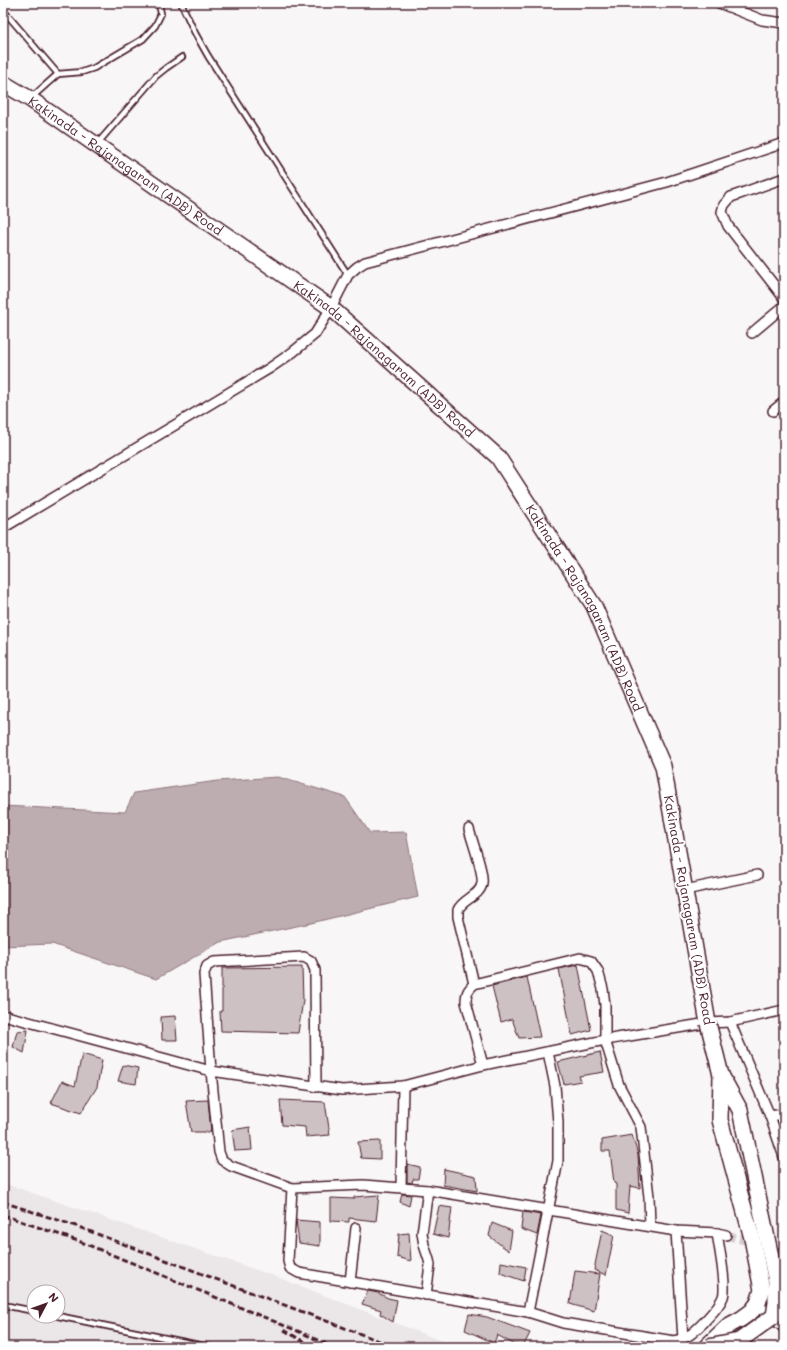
<svg xmlns="http://www.w3.org/2000/svg" width="787" height="1350" font-family="Mali,sans-serif">
	<rect width="100%" height="100%" fill="#f8f6f7"/>
	<filter id="ink" filterUnits="userSpaceOnUse"><feTurbulence type="fractalNoise" baseFrequency=".025" numOctaves="2"/><feDisplacementMap in="SourceGraphic" scale="8" xChannelSelector="R" yChannelSelector="G"/><feConvolveMatrix kernelMatrix="1 2 1 2 8 2 1 2 1" color-interpolation-filters="sRGB"/></filter>
	<g filter="url(#ink)">
		<path fill="#ebe6e8" fill-rule="evenodd" d="M3 1183 277 1277 457 1347H3ZM34 1292H58V1316H34Z"/>
		<polygon fill="#bdadb0" stroke="#8f747b" points="278,777 345,797 370,833 406,832 418,897 311,923 220,942 156,979 52,944 3,946 3,806 125,812 134,793 217,781"/>
		<g fill="#cdc1c4" stroke="#4a1f2b">
			<polygon points="578,965 591,1030 572,1035 559,969"/>
			<polygon points="302,967 303,1000 298,1033 221,1031 220,1011 222,1011 222,968"/>
			<polygon points="527,977 540,1037 519,1038 512,1019 501,1022 492,986"/>
			<polygon points="175,1016 177,1040 162,1040 161,1017"/>
			<polygon points="28,1030 24,1053 13,1047 17,1031"/>
			<polygon points="600,1052 604,1072 579,1076 581,1081 564,1084 558,1062"/>
			<polygon points="82,1054 102,1060 97,1087 81,1113 51,1103 62,1081 75,1086"/>
			<polygon points="123,1065 138,1068 136,1084 118,1081"/>
			<polygon points="208,1100 211,1132 191,1132 186,1101"/>
			<polygon points="280,1100 325,1102 330,1135 306,1137 305,1127 282,1125"/>
			<polygon points="250,1127 252,1150 235,1151 232,1130"/>
			<polygon points="632,1135 638,1155 640,1188 630,1186 628,1213 616,1210 616,1184 614,1183 610,1151 602,1151 602,1140"/>
			<polygon points="380,1141 380,1159 361,1158 358,1142"/>
			<polygon points="407,1164 420,1167 418,1179 413,1179 412,1183 407,1182"/>
			<polygon points="444,1169 476,1176 477,1191 443,1185"/>
			<polygon points="402,1194 411,1195 409,1206 400,1202"/>
			<polygon points="379,1195 376,1221 349,1218 349,1222 331,1221 331,1198 354,1199 354,1197"/>
			<polygon points="439,1206 452,1208 448,1238 433,1234"/>
			<polygon points="523,1212 541,1215 537,1235 521,1229"/>
			<polygon points="296,1220 320,1222 320,1246 299,1243"/>
			<polygon points="492,1223 512,1231 509,1251 489,1236"/>
			<polygon points="602,1230 614,1235 606,1275 594,1270"/>
			<polygon points="409,1233 411,1261 397,1257 399,1234"/>
			<polygon points="501,1262 526,1267 524,1281 500,1273"/>
			<polygon points="575,1271 600,1274 594,1311 570,1304"/>
			<polygon points="368,1291 378,1293 388,1298 397,1300 393,1322 380,1314 381,1310 362,1304"/>
			<polygon points="469,1314 487,1317 530,1333 523,1347 519,1347 497,1335 494,1343 465,1330"/>
		</g>
		<g fill="none" stroke-linecap="round" stroke-linejoin="round">
			<polyline stroke="#d5cbce" stroke-width="9" stroke-dasharray="9 4.5" stroke-linecap="butt" points="726,1235 756,1243"/>
			<g stroke="#4a1f2b" stroke-width="8">
				<g id="service">
					<polyline points="181,3 195,33 208,56 348,275"/>
					<polyline points="3,10 58,74"/>
					<polyline points="31,98 58,74 82,72 94,68 143,39 155,26 161,14 159,3"/>
					<polyline points="97,144 156,76 166,68 182,57"/>
					<polyline points="3,1305 34,1311"/>
					<polyline points="58,1316 209,1347"/>
				</g>
			</g>
			<g stroke="#4a1f2b" stroke-width="12">
				<g id="minor">
					<polyline points="719,3 762,20 784,23"/>
					<polyline points="784,178 731,197 724,205 722,212 728,226 784,298"/>
					<polyline points="752,333 784,306"/>
					<polyline points="773,411 784,402"/>
					<polyline points="3,528 270,368 293,352 315,334 331,308 348,275 357,267 365,262 667,182 784,143"/>
					<path d="M469 829C472 841 484 873 482 883 481 896 462 899 458 910 458 912 458 914 458 917L474 984"/>
					<polyline points="685,890 757,875"/>
					<polyline points="3,1015 211,1071 342,1090 403,1086 483,1065 605,1040 708,1023 730,1022 784,1010"/>
					<polyline points="730,1022 770,1116 784,1157"/>
					<path d="M483 1065 466 1002C466 993 468 990 474 984L580 958 591 961 598 971 603 989 605 1005V1040L619 1085 641 1127 649 1197 650 1226"/>
					<polyline points="316,1087 315,970 311,961 304,957 214,962 207,966 204,974 211,1071 219,1152 222,1160 231,1166 292,1188 363,1185 428,1190 676,1231 717,1233 726,1235"/>
					<polyline points="770,1116 784,1114"/>
					<polyline points="401,1187 403,1086"/>
					<path d="M292 1188 288 1261 290 1268 299 1273 528 1312 563 1323 674 1341C689 1338 694 1332 704 1322 711 1314 719 1307 723 1297 727 1286 719 1247 717 1233"/>
					<polyline points="676,1231 683,1339"/>
					<polyline points="767,1248 777,1254 784,1253"/>
					<polyline points="350,1282 356,1228"/>
					<polyline points="426,1295 430,1265 429,1260 424,1245 422,1233 428,1190"/>
					<polyline points="528,1312 558,1161 558,1122 555,1086 548,1052"/>
				</g>
			</g>
			<g stroke="#4a1f2b" stroke-width="18">
				<g id="primary">
					<path id="s1" d="M3 83 30 99 331 308 498 457 594 606 663 766 708 1023"/>
					<polyline points="706,1347 728,1326 741,1319 752,1311 758,1303 784,1324"/>
				</g>
			</g>
			<use href="#service" stroke="#fff" stroke-width="4.5"/>
			<use href="#minor" stroke="#fff" stroke-width="9"/>
			<use href="#primary" stroke="#fff" stroke-width="15"/>
			<g stroke="#4a1f2b" stroke-width="3" stroke-dasharray="6 3" stroke-linecap="butt">
				<polyline points="3,1202 76,1226 395,1347"/>
				<polyline points="3,1215 81,1242 300,1332 333,1347"/>
				<polyline points="284,1330 313,1347"/>
			</g>
			<g stroke="#4a1f2b" stroke-width="18" stroke-linecap="butt">
				<g id="primary-bridge">
					<polyline points="708,1023 721,1075 720,1120 752,1238 762,1290 758,1303"/>
					<polyline points="708,1347 739,1341 774,1316 776,1303 776,1281 740,1110 721,1075"/>
				</g>
			</g>
			<use href="#primary-bridge" stroke="#fff" stroke-width="15"/>
		</g>
	</g>
	<g text-anchor="middle" stroke-width="4" stroke-linejoin="round" paint-order="stroke">
		<g font-size="13" fill="#4a1f2b" stroke="#fff">
			<text dy="5" stroke="none"><textPath href="#s1" startOffset="148">Kakinada - Rajanagaram (ADB) Road</textPath></text>
			<text dy="5" stroke="none"><textPath href="#s1" startOffset="471">Kakinada - Rajanagaram (ADB) Road</textPath></text>
			<text dy="5" stroke="none"><textPath href="#s1" startOffset="796">Kakinada - Rajanagaram (ADB) Road</textPath></text>
			<text transform="translate(689 910) rotate(80)" y="5">Kakinada - Rajanagaram (ADB) Road</text>
		</g>
	</g>
	<rect width="787" height="1350" fill="none" stroke="#fff" stroke-width="16"/>
	<rect x="8" y="8" width="771" height="1334" fill="none" stroke="#4a1f2b" stroke-width="1.5" filter="url(#ink)"/>
	<g transform="translate(46 1304) rotate(49)"><circle r="19" fill="#ffffff" stroke="#b7a5aa"/>
	<path d="M0-3L7 15L0 10L-7 15Z" fill="#4a1f2b"/>
	<text y="-6" font-size="11" font-weight="bold" text-anchor="middle" fill="#4a1f2b">N</text>
	</g>
</svg>
